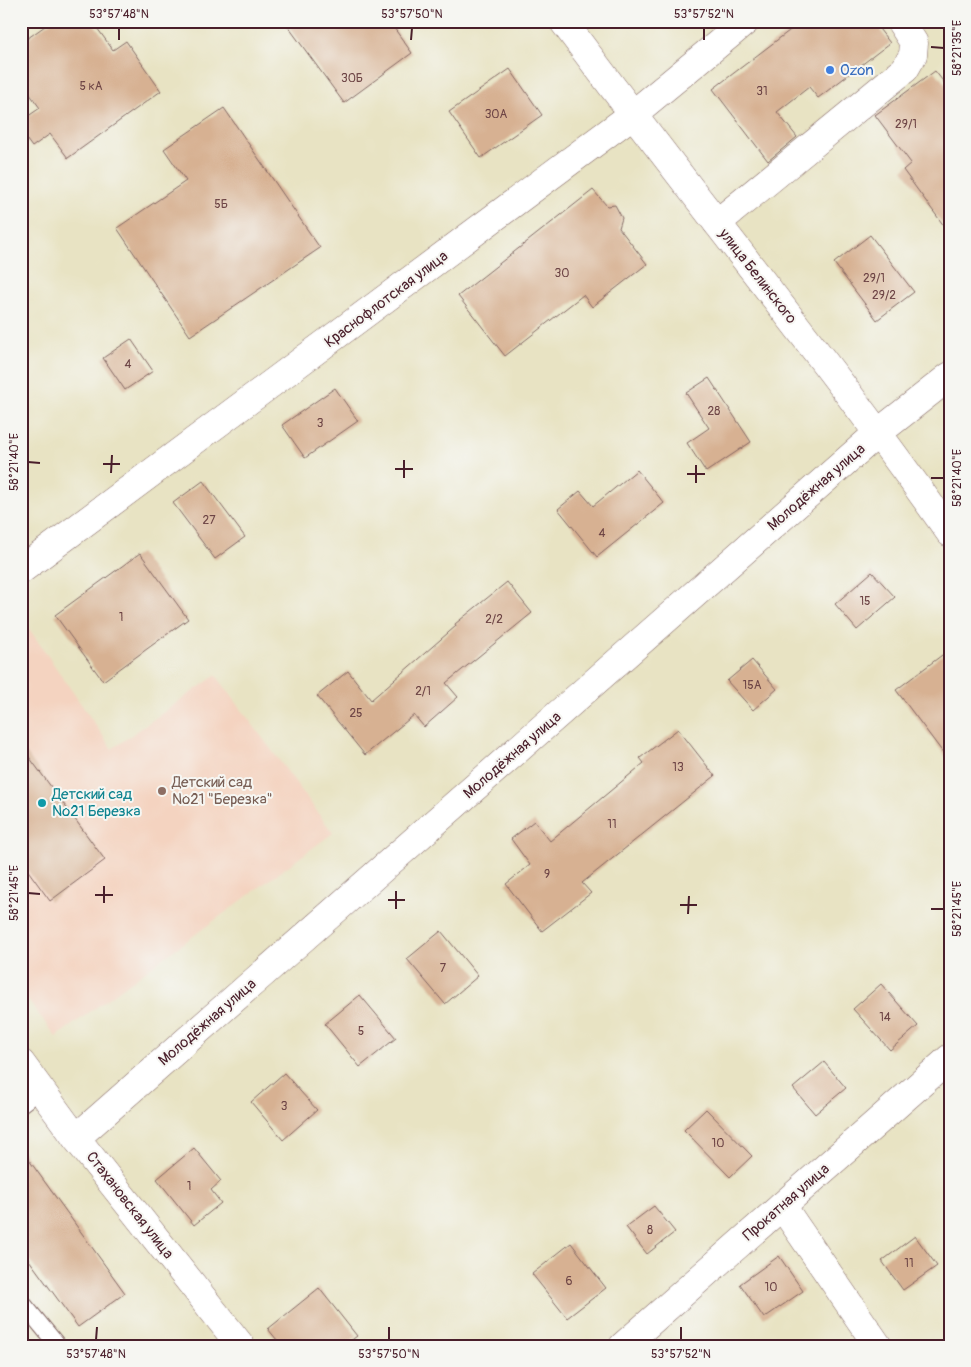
<svg xmlns="http://www.w3.org/2000/svg" width="971" height="1367" font-family="Pangolin,sans-serif">
	<rect width="100%" height="100%" fill="#f6f6f2"/>
	<filter id="ink" filterUnits="userSpaceOnUse"><feTurbulence type="fractalNoise" baseFrequency=".02" numOctaves="2"/><feDisplacementMap in="SourceGraphic" scale="10" xChannelSelector="R" yChannelSelector="G"/><feConvolveMatrix kernelMatrix="1 2 1 2 8 2 1 2 1" color-interpolation-filters="sRGB"/></filter>
	<filter id="wash" filterUnits="userSpaceOnUse"><feTurbulence type="fractalNoise" baseFrequency=".0096" numOctaves="4" result="noise"/><feDisplacementMap in="SourceGraphic" scale="20" xChannelSelector="R" yChannelSelector="G"/><feGaussianBlur stdDeviation="1.12" result="paint"/><feColorMatrix in="noise" values="0 0 0 0 0 0 0 0 0 0 0 0 0 0 0 0 0 1.4 0 .05"/><feComposite in="paint" operator="in"/></filter>
	<g filter="url(#wash)">
		<rect width="100%" height="100%" fill="#e8e3c3"/>
		<polygon fill="#f4d3c0" points="21,617 112,749 216,675 333,833 56,1037 21,991"/>
		<g id="blocks">
			<g fill="#d7b192">
				<polygon points="52,21 92,21 113,50 126,41 161,91 68,158 50,134 32,147 21,132 21,121 40,108 21,82 21,43"/>
				<polygon points="284,21 389,21 412,53 344,103"/>
				<polygon points="802,21 873,21 890,43 818,98 809,87 777,112 797,137 768,161 713,89"/>
				<polygon points="510,69 542,115 481,158 449,112"/>
				<polygon points="935,71 950,90 950,234 903,170 911,163 875,115"/>
				<polygon points="224,108 320,248 190,336 117,228 186,181 164,149"/>
				<polygon points="593,190 607,206 615,205 622,218 619,228 647,264 592,307 583,295 505,356 458,296"/>
				<polygon points="870,235 914,292 877,320 834,263"/>
				<polygon points="131,339 153,371 125,390 103,358"/>
				<polygon points="709,378 751,442 706,472 687,443 709,428 686,393"/>
				<polygon points="335,388 358,421 305,458 282,425"/>
				<polygon points="637,470 664,503 597,557 558,509 580,491 593,506"/>
				<polygon points="203,481 245,537 215,559 173,503"/>
				<polygon points="140,553 188,619 103,681 55,615"/>
				<polygon points="872,572 895,597 857,630 835,604"/>
				<polygon points="507,582 532,613 446,683 458,697 424,727 414,715 365,755 317,696 348,671 371,700 456,626 455,624"/>
				<polygon points="950,649 950,762 896,690"/>
				<polygon points="752,660 777,689 753,710 727,681"/>
				<polygon points="678,729 715,776 582,883 591,893 542,931 506,884 530,865 511,839 534,821 550,841 644,763 640,758"/>
				<polygon points="21,746 105,860 50,901 21,861"/>
				<polygon points="441,931 478,976 445,1004 407,959"/>
				<polygon points="881,984 918,1026 890,1050 853,1009"/>
				<polygon points="360,995 396,1038 360,1067 325,1024"/>
				<polygon points="824,1062 846,1088 815,1114 793,1088"/>
				<polygon points="284,1073 317,1110 283,1140 251,1102"/>
				<polygon points="706,1109 752,1156 730,1177 684,1130"/>
				<polygon points="194,1148 221,1181 211,1190 221,1203 194,1225 157,1179"/>
				<polygon points="21,1149 125,1293 78,1327 21,1249"/>
				<polygon points="654,1206 675,1232 647,1254 626,1227"/>
				<polygon points="915,1236 937,1266 903,1290 882,1261"/>
				<polygon points="571,1243 606,1288 567,1318 532,1274"/>
				<polygon points="779,1256 803,1291 764,1318 740,1284"/>
				<polygon points="319,1288 357,1336 344,1346 282,1346 268,1329"/>
			</g>
		</g>
	</g>
	<g filter="url(#ink)">
		<use href="#blocks" fill-opacity="0" stroke="#816460" stroke-width="1"/>
		<g fill="none" stroke-linecap="round" stroke-linejoin="round">
			<g stroke="#816460" stroke-width="18">
				<g id="lane">
					<polyline points="21,1104 41,1089"/>
					<polyline points="21,1301 58,1346"/>
				</g>
			</g>
			<g stroke="#816460" stroke-width="29">
				<g id="street">
					<path d="M563 21C690 193 827 358 950 533"/>
					<polyline points="717,223 905,69 913,55 914,43 900,21"/>
					<polyline points="21,570 632,115 746,21"/>
					<polyline points="21,1063 76,1138 241,1346"/>
					<polyline points="76,1138 879,432 950,376"/>
					<polyline points="782,1206 878,1346"/>
					<polyline points="623,1346 950,1058"/>
				</g>
			</g>
			<use href="#lane" stroke="#fff" stroke-width="16"/>
			<use href="#street" stroke="#fff" stroke-width="28"/>
		</g>
	</g>
	<path fill="none" stroke="#4a1f2b" stroke-width="2" d="M119 40V28M411 40 412 28M704 40V28M931 47 944 48M28 462 40 463M103 464H120M395 469H413M111 473 112 455M687 474H705M404 478V460M931 478H944M696 483V465M28 893 40 894M95 895H113M388 900H405M104 903V886M680 905H697M396 909V891M931 909H944M688 914 689 896M96 1340 97 1327M389 1340V1327M681 1340V1327"/>
	<circle fill="#3f7fe0" stroke="#f6f6f2" stroke-width="2" cx="830" cy="70" r="5"/>
	<circle fill="#8d6e63" stroke="#f6f6f2" stroke-width="2" cx="162" cy="791" r="5"/>
	<circle fill="#0f9aa8" stroke="#f6f6f2" stroke-width="2" cx="42" cy="803" r="5"/>
	<g text-anchor="middle" stroke-width="4" stroke-linejoin="round" paint-order="stroke">
		<g font-size="12" fill="#6d4445">
			<text x="352" y="82">30Б</text>
			<text x="91" y="90">5 кА</text>
			<text x="762" y="95">31</text>
			<text x="496" y="118">30А</text>
			<text x="906" y="128">29/1</text>
			<text x="221" y="208">5Б</text>
			<text x="562" y="277">30</text>
			<text x="874" y="282">29/1</text>
			<text x="884" y="299">29/2</text>
			<text x="128" y="368">4</text>
			<text x="714" y="415">28</text>
			<text x="320" y="427">3</text>
			<text x="209" y="524">27</text>
			<text x="602" y="537">4</text>
			<text x="865" y="605">15</text>
			<text x="121" y="621">1</text>
			<text x="494" y="623">2/2</text>
			<text x="752" y="689">15А</text>
			<text x="423" y="695">2/1</text>
			<text x="356" y="717">25</text>
			<text x="678" y="771">13</text>
			<text x="612" y="828">11</text>
			<text x="547" y="878">9</text>
			<text x="443" y="972">7</text>
			<text x="885" y="1021">14</text>
			<text x="361" y="1035">5</text>
			<text x="284" y="1110">3</text>
			<text x="718" y="1147">10</text>
			<text x="189" y="1190">1</text>
			<text x="650" y="1234">8</text>
			<text x="909" y="1267">11</text>
			<text x="569" y="1285">6</text>
			<text x="771" y="1291">10</text>
		</g>
		<g font-size="15" fill="#366cbe" stroke="#f6f6f2" text-anchor="start">
			<text x="840" y="75">Ozon</text>
		</g>
		<g font-size="15" fill="#4a1f2b" stroke="#f6f6f2">
			<text transform="translate(758 276) rotate(52)" y="5">улица Белинского</text>
			<text transform="translate(386 299) rotate(-37)" y="5">Краснофлотская улица</text>
			<text transform="translate(816 487) rotate(-41)" y="5">Молодёжная улица</text>
			<text transform="translate(512 755) rotate(-41)" y="5">Молодёжная улица</text>
			<text transform="translate(207 1022) rotate(-41)" y="5">Молодёжная улица</text>
			<text transform="translate(786 1202) rotate(-41)" y="5">Прокатная улица</text>
			<text transform="translate(130 1205) rotate(52)" y="5">Стахановская улица</text>
		</g>
		<g font-size="15" fill="#785e54" stroke="#f6f6f2" text-anchor="start">
			<text x="172" y="787">Детский сад<tspan x="172" dy="17">№21 "Березка"</tspan></text>
		</g>
		<g font-size="15" fill="#0d838f" stroke="#f6f6f2" text-anchor="start">
			<text x="52" y="799">Детский сад<tspan x="52" dy="17">№21 Березка</tspan></text>
		</g>
	</g>
	<rect width="971" height="1367" fill="none" stroke="#f6f6f2" stroke-width="55"/>
	<rect x="28" y="28" width="916" height="1312" fill="none" stroke="#4a1f2b" stroke-width="2"/>
	<g font-size="12" text-anchor="middle" fill="#4a1f2b">
		<text x="119" y="18">53°57'48"N</text>
		<text x="412" y="18">53°57'50"N</text>
		<text x="704" y="18">53°57'52"N</text>
		<text transform="translate(957 48) rotate(-90)" y="4">58°21'35"E</text>
		<text transform="translate(14 462) rotate(-90)" y="4">58°21'40"E</text>
		<text transform="translate(957 478) rotate(-90)" y="4">58°21'40"E</text>
		<text transform="translate(14 893) rotate(-90)" y="4">58°21'45"E</text>
		<text transform="translate(957 909) rotate(-90)" y="4">58°21'45"E</text>
		<text x="96" y="1358">53°57'48"N</text>
		<text x="389" y="1358">53°57'50"N</text>
		<text x="681" y="1358">53°57'52"N</text>
	</g>
</svg>
